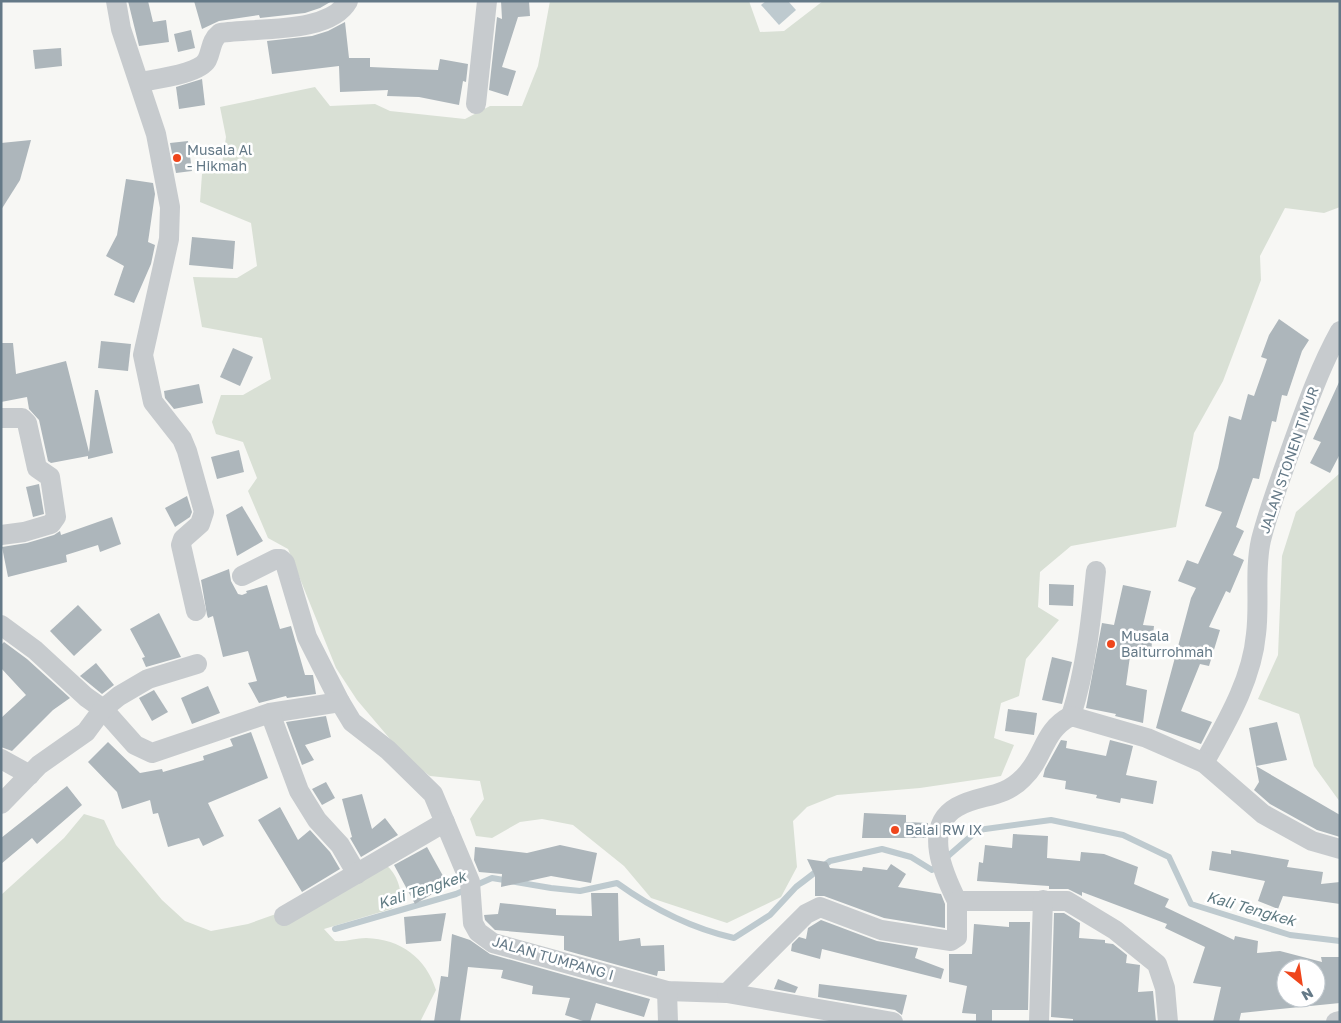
<svg xmlns="http://www.w3.org/2000/svg" width="1341" height="1023" font-family="'Golos Text',sans-serif">
	<rect width="100%" height="100%" fill="#f7f7f4"/>
	<g fill="#d9e0d5">
		<polygon points="550,1 749,1 760,32 784,31 823,1 1340,1 1340,207 1324,213 1285,208 1260,256 1261,280 1223,381 1194,433 1176,527 1071,546 1040,572 1038,607 1059,620 1026,659 1019,696 1001,703 994,738 1014,745 1001,776 920,788 837,795 807,807 793,821 797,867 781,897 727,923 651,898 624,866 573,825 542,819 520,822 492,838 476,836 470,819 484,799 480,781 430,776 407,759 357,700 336,668 288,549 268,538 248,491 257,478 243,442 216,434 212,422 221,395 243,395 271,379 262,338 202,327 193,277 237,278 257,266 251,223 200,202 202,174 222,164 226,137 220,107 315,87 330,106 375,104 390,111 465,119 490,106 522,106 538,66"/>
		<polygon points="1340,473 1340,802 1314,766 1299,714 1258,699 1278,655 1282,556 1296,512"/>
		<path d="M84 814 104 820 116 845 162 900 185 921 211 931 248 924 321 898 386 865C398 875 400 887 402 902L391 909 324 929 335 941C346 942 356 938 366 938 401 939 426 958 436 990L420 1022H1V895L64 838Z"/>
	</g>
	<polygon fill="#becacf" points="766,1 788,1 796,10 779,25 761,5"/>
	<g fill="none" stroke-linecap="round" stroke-linejoin="round">
		<path stroke="#becacf" stroke-width="6" d="M335 929 456 894 492 878 551 888 580 891 617 883C653 909 690 928 734 938L770 915 796 887 830 861 882 849 911 857 932 870 978 830 1051 820 1123 835 1169 857 1191 904 1290 935 1340 941"/>
	</g>
	<g fill="#adb6bb" fill-rule="evenodd">
		<polygon points="128,1 148,1 153,22 166,20 169,42 139,46"/>
		<polygon points="194,1 332,1 320,8 305,13 260,18 259,15 219,21 202,29"/>
		<polygon points="501,1 529,1 530,16 518,17 502,67 516,71 508,96 489,90 497,17 502,19"/>
		<polygon points="345,22 349,58 370,58 370,67 438,70 440,59 468,64 466,82 463,81 459,105 419,97 387,96 388,90 340,92 339,66 272,74 267,41 312,36 328,31"/>
		<polygon points="191,30 195,48 178,52 174,34"/>
		<polygon points="61,48 62,66 35,69 33,50"/>
		<polygon points="202,79 205,105 179,109 176,87"/>
		<polygon points="31,140 20,180 1,210 1,143"/>
		<polygon points="188,141 192,171 176,173 170,143"/>
		<polygon points="126,179 153,183 155,194 148,242 155,245 151,264 134,303 114,295 124,266 106,256 117,235"/>
		<polygon points="192,237 235,241 233,269 189,265"/>
		<polygon points="1279,319 1309,340 1302,351 1287,396 1282,395 1276,422 1272,421 1259,479 1253,478 1236,527 1244,531 1233,555 1244,560 1230,593 1226,591 1209,627 1220,630 1209,666 1200,664 1181,711 1212,722 1201,744 1156,728 1191,598 1196,588 1178,581 1187,560 1198,564 1222,512 1205,506 1218,468 1229,416 1241,420 1248,394 1254,396 1267,359 1261,357 1269,335"/>
		<polygon points="101,341 131,344 128,371 98,368"/>
		<polygon points="1,343 13,343 16,374 66,361 89,452 95,390 98,390 113,453 88,459 88,456 51,463 48,461 39,420 29,409 27,397 1,402"/>
		<polygon points="233,348 253,357 240,386 220,377"/>
		<polygon points="1340,380 1340,454 1330,473 1310,463 1321,442 1313,439"/>
		<polygon points="199,384 203,403 174,409 165,398 164,391"/>
		<polygon points="239,450 244,472 217,479 211,457"/>
		<polygon points="39,484 44,514 33,517 26,487"/>
		<polygon points="187,496 192,512 190,517 175,527 165,508"/>
		<polygon points="242,506 263,541 237,556 226,515"/>
		<polygon points="112,517 121,544 100,552 98,545 66,555 67,562 8,577 2,547 27,543 54,535 60,531 61,535"/>
		<polygon points="229,569 231,581 238,594 242,595 247,593 246,591 267,585 280,629 291,626 305,675 313,675 316,694 287,698 286,696 259,703 248,683 257,681 248,651 223,657 213,616 208,618 207,615 201,580"/>
		<polygon points="1049,584 1074,585 1073,606 1049,605"/>
		<polygon points="1123,585 1151,591 1143,625 1154,626 1151,651 1131,649 1126,685 1147,690 1143,723 1115,716 1116,714 1086,708 1102,623 1114,625"/>
		<polygon points="78,605 102,630 74,656 50,631"/>
		<polygon points="159,613 181,657 146,667 142,658 145,657 130,629"/>
		<polygon points="4,642 27,659 70,698 53,710 12,751 1,747 1,718 26,695 1,668 1,645"/>
		<polygon points="1052,657 1072,662 1062,704 1042,700"/>
		<polygon points="96,663 114,685 102,694 80,676"/>
		<polygon points="208,686 220,713 192,724 181,698"/>
		<polygon points="154,690 168,712 152,721 139,698"/>
		<polygon points="1008,709 1037,713 1034,735 1005,731"/>
		<polygon points="326,716 331,737 305,745 314,760 302,765 286,722"/>
		<polygon points="1277,722 1287,760 1256,766 1340,815 1340,837 1317,830 1270,804 1254,790 1259,782 1249,728"/>
		<polygon points="251,732 268,778 208,803 224,836 203,846 199,838 168,847 158,813 153,814 150,800 122,809 117,792 88,762 108,742 140,773 162,769 163,772 204,760 203,756 233,746 230,739"/>
		<polygon points="1061,740 1067,741 1066,748 1106,756 1110,740 1133,746 1126,775 1157,781 1153,804 1121,798 1120,803 1096,798 1097,795 1065,789 1066,781 1043,777 1045,769"/>
		<polygon points="326,782 335,798 322,805 312,789"/>
		<polygon points="67,786 82,805 37,844 32,838 1,864 1,838"/>
		<polygon points="362,794 372,829 385,818 398,835 361,857 350,838 352,837 342,799"/>
		<polygon points="280,807 298,840 310,830 330,852 340,869 302,892 258,820"/>
		<polygon points="864,813 906,815 906,822 928,823 926,838 862,838"/>
		<path d="M1013 834 1048 836 1047 858 1080 861 1081 852 1104 854 1138 867 1134 884 1169 899 1165 907 1234 940 1235 936 1258 941 1257 953 1280 951 1322 962 1321 957H1340V1003L1241 1013 1239 1022H1213L1221 987 1193 983 1205 947 1165 928 1167 924 1082 892V896L1068 889H1049V886L977 881 979 862 983 863 985 845 1012 848ZM1286 968H1316V998H1286Z"/>
		<polygon points="560,845 597,853 591,883 551,876 501,887 502,874 479,872 474,860 475,847 527,853"/>
		<polygon points="427,847 448,885 415,904 394,865"/>
		<polygon points="1231,850 1289,860 1287,867 1323,872 1321,884 1340,882 1340,904 1283,896 1278,909 1258,901 1265,881 1209,870 1212,851 1231,854"/>
		<polygon points="807,859 827,862 830,868 862,871 863,867 887,870 891,864 906,874 898,887 941,894 945,904 945,928 884,918 824,896 815,896 815,876"/>
		<polygon points="591,893 618,893 619,941 640,938 641,946 664,945 665,971 658,971 657,976 564,950 564,936 495,930 485,920 484,915 498,914 500,903 556,909 556,915 592,916"/>
		<polygon points="446,913 441,941 406,944 404,917"/>
		<polygon points="1054,913 1064,913 1080,923 1079,938 1105,940 1105,943 1113,944 1127,955 1126,963 1140,965 1138,992 1153,991 1156,1022 1073,1022 1073,1019 1051,1017"/>
		<polygon points="821,920 877,941 918,948 915,958 944,969 941,979 822,949 820,959 791,951 792,944 799,937 806,939 808,928"/>
		<polygon points="1009,922 1030,922 1028,1010 992,1010 992,1022 976,1022 976,1014 962,1013 967,986 949,982 949,954 972,954 974,924 1009,927"/>
		<polygon points="452,934 470,940 490,954 650,999 644,1017 596,1003 590,1022 586,1022 565,1015 570,998 532,994 533,986 501,978 503,970 468,967 460,1022 434,1022 441,976 448,977"/>
		<polygon points="778,979 798,987 795,993 774,989"/>
		<polygon points="819,984 907,995 902,1015 895,1010 818,997"/>
	</g>
	<g fill="none" stroke-linecap="round" stroke-linejoin="round">
		<g stroke="#c7cbce" stroke-width="20">
			<polyline points="116,1 121,29 156,134 170,207 169,239 143,355 153,402 182,439 187,451 204,512 200,524 183,539 181,545 196,611"/>
			<path d="M141 82C156 79 199 74 207 60 212 50 210 41 220 33 254 27 329 35 348 1"/>
			<polyline points="476,104 487,1"/>
			<polyline points="1,418 22,418 27,423 37,468 50,477 56,517 51,524 24,532 1,535"/>
			<polyline points="242,576 276,559 281,559 285,563 307,637 340,702 352,722 388,750 433,794 470,882 473,923 478,932 493,943 667,991 727,993 893,1022"/>
			<polyline points="1,625 35,650 86,697 103,709 135,745 152,753 270,713 340,702"/>
			<polyline points="270,713 299,791 317,820 340,845 357,874"/>
			<path d="M1071 716C1086 669 1091 620 1096 571"/>
			<polyline points="1,759 30,775"/>
			<path d="M1204 763C1226 723 1252 680 1256 634 1260 603 1254 571 1261 540 1269 508 1281 477 1292 446 1306 407 1320 367 1340 331"/>
			<polyline points="1,804 39,765 86,732 103,709 119,696 148,679 197,664"/>
			<path d="M957 901C944 875 922 827 957 807 979 794 1003 799 1023 778 1045 757 1042 731 1071 716L1147 738 1204 763 1263 814 1312 841 1340 849"/>
			<polyline points="284,916 445,822"/>
			<polyline points="667,991 668,1022"/>
			<polyline points="727,993 806,914 820,907 881,930 951,941 957,937 957,901 1067,901 1115,930 1157,964 1165,988 1168,1022"/>
			<polyline points="1039,1022 1043,900"/>
			<polyline points="1336,1022 1340,1021"/>
		</g>
	</g>
	<g fill="#ef461c" stroke="#fff" stroke-width="2">
		<circle cx="177" cy="158" r="5"/>
		<circle cx="1111" cy="644" r="5"/>
		<circle cx="895" cy="830" r="5"/>
	</g>
	<g text-anchor="middle" stroke-width="5" stroke-linejoin="round" paint-order="stroke">
		<g font-size="14" fill="#647987" stroke="#fff" text-anchor="start">
			<text x="187" y="155">Musala Al<tspan x="187" dy="16">- Hikmah</tspan></text>
			<text x="1121" y="641">Musala<tspan x="1121" dy="16">Baiturrohmah</tspan></text>
			<text x="905" y="835">Balai RW IX</text>
		</g>
		<g font-size="14" fill="#647987" stroke="#fff">
			<text transform="translate(1289 460) rotate(-71)" y="5">JALAN STONEN TIMUR</text>
			<text transform="translate(553 958) rotate(16)" y="5">JALAN TUMPANG I</text>
		</g>
		<g font-size="15" font-style="italic" fill="#607b83" stroke="#fff">
			<text transform="translate(422 890) rotate(-18)" y="5">Kali Tengkek</text>
			<text transform="translate(1251 909) rotate(16)" y="5">Kali Tengkek</text>
		</g>
	</g>
	<rect width="1341" height="1023" fill="none" stroke="#647987" stroke-width="5"/>
	<g transform="translate(1301 983) rotate(150)"><circle r="24" fill="#ffffff" stroke="#c1c9cf"/>
	<path d="M0-4L9 19L0 12L-9 19Z" fill="#ef461c"/>
	<text y="-8" font-size="14" font-weight="bold" text-anchor="middle" fill="#647987">N</text>
	</g>
</svg>
